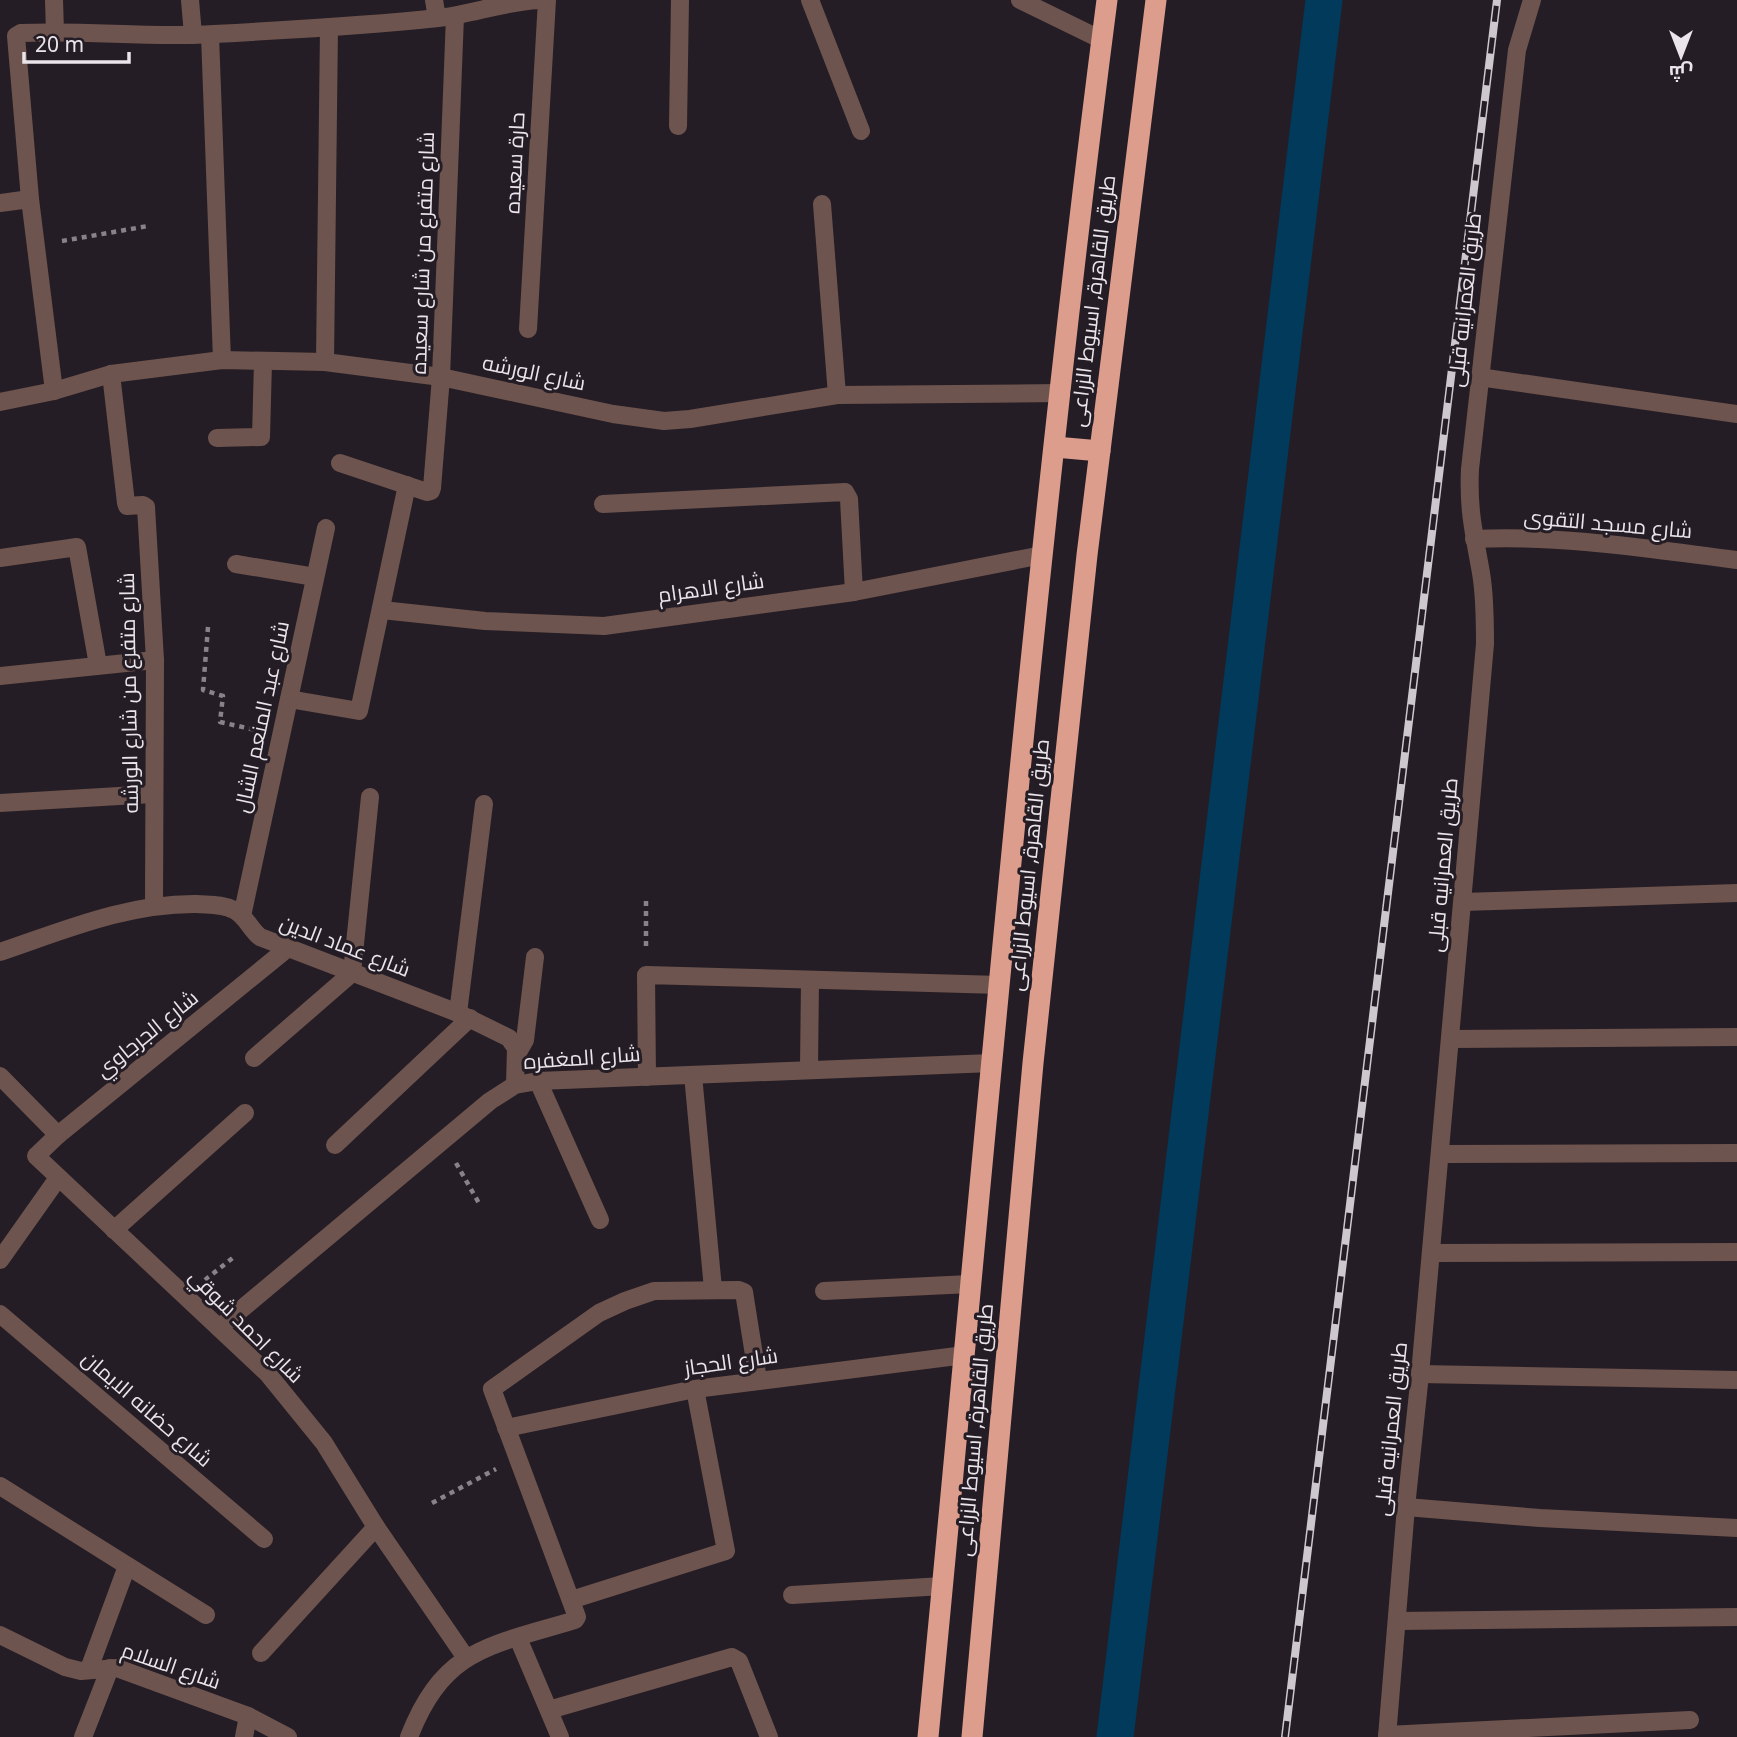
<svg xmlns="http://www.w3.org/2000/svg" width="1737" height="1737" font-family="'Noto Sans',Cairo,sans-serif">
	<rect width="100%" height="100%" fill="#251d25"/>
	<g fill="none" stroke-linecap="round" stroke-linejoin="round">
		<polyline stroke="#013a5b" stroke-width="37" points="1115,1737 1324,0"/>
		<g stroke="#898289" stroke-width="4.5" stroke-dasharray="5 5" stroke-linecap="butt">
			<polyline points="62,241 148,226"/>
			<polyline points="208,627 203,690 223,696 220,722 256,730"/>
			<polyline points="646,901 646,950"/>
			<polyline points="456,1163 480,1205"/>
			<polyline points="205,1280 235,1256"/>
			<polyline points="432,1503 496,1469"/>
		</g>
		<g stroke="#6e544e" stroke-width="18">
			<polyline points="54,0 55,32"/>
			<polyline points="190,0 193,35"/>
			<polyline points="434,0 437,18"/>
			<polyline points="810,0 861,131"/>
			<polyline points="1020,0 1102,40"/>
			<polyline points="210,35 222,360"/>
			<polyline points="678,126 680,0"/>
			<polyline points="0,203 30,199"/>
			<polyline points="822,204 837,395"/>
			<polyline points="528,329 547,0"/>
			<polyline points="325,362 329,27"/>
			<polyline points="111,374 126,503 127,506 143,505 146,507 155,660 154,906"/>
			<polyline points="1479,377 1737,414"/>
			<path d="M54 391 30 199 16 36 21 33C86 30 150 38 214 34 289 30 364 26 438 18 472 14 504 2 538 0"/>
			<polyline points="0,402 54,391 111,374 222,360 325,362 441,377 613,414 664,421 690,419 837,395 1061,393"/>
			<polyline points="217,438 261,437 263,361"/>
			<polyline points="340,463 427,492 431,491 432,488 441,377 455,16"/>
			<polyline points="603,504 845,492 849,499 854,592"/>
			<path d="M1474 539C1563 535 1649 549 1737 560"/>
			<polyline points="0,558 77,547 98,665"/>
			<polyline points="236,564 315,577"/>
			<polyline points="382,610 485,621 604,626 854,592 1042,555"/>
			<polyline points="0,676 155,660"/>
			<polyline points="289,699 359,711 407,485"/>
			<polyline points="0,803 153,794"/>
			<polyline points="1463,902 1737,893"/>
			<polyline points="242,916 326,528"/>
			<polyline points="288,948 58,1135 36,1156 268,1374 324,1443 376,1527 466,1658"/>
			<path d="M0 952C65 930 128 903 197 904 210 905 223 904 234 910 246 916 250 929 260 937L458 1013 509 1038 516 1048 515 1085"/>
			<polyline points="458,1013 484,804"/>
			<polyline points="1450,1039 1737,1037"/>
			<polyline points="517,1054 525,1040 535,957"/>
			<polyline points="254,1058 352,973 370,797"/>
			<polyline points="809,1068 810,981"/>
			<polyline points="693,1075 713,1289"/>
			<polyline points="0,1076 58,1135"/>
			<polyline points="647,1077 646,975 1000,985"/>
			<polyline points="538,1081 600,1220"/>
			<polyline points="335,1145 470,1018"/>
			<polyline points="1440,1154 1737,1153"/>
			<polyline points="114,1230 245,1113"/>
			<polyline points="1431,1253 1737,1252"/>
			<polyline points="0,1260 58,1178"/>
			<polyline points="824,1291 970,1284"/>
			<polyline points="0,1314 264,1539"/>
			<polyline points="219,1328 490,1101 515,1085 538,1081 992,1063"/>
			<polyline points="1420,1374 1737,1380"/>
			<polyline points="506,1428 695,1389 965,1355"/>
			<polyline points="0,1486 206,1615"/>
			<polyline points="1406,1507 1540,1518 1737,1528"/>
			<polyline points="792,1595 943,1586"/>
			<polyline points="571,1600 726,1551 695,1389"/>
			<polyline points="1397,1621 1737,1617"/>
			<polyline points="0,1635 65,1667 81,1671 117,1668 248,1716 288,1737"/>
			<polyline points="518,1638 560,1737"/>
			<polyline points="261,1653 376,1527"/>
			<polyline points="89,1669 127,1566"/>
			<polyline points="549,1710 732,1657 739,1661 769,1737"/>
			<polyline points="1387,1735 1690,1720"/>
			<polyline points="83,1737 110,1668"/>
			<polyline points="244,1737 248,1716"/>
			<path d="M409 1737C444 1647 491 1646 575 1620L577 1617 492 1389 599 1313 625 1301 654 1291 739 1290 744 1292 758 1380"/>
			<path d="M1387 1737 1406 1507 1420 1374 1485 644C1485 620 1485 596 1481 573 1474 533 1468 510 1470 469L1517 50 1532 0"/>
		</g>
		<g stroke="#dc9d8d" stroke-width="21">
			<polyline points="1055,447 1100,451"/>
			<path d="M928 1737C984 1158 1032 577 1107 0"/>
			<polyline points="972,1737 1033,1063 1087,555 1156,0"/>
		</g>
		<g stroke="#cdc8cd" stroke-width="8">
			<polyline id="rail" points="1285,1737 1497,0"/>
		</g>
		<use href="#rail" stroke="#251d25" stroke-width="5" stroke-dasharray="16" stroke-linecap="butt"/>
	</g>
	<g text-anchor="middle" stroke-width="6" stroke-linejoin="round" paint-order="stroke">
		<g font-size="21" fill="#eae5ea" stroke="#251d25">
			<text transform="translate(515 163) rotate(-87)" y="7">حارة سعيده</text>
			<text transform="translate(423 253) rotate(-88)" y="7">شارع متفرع من شارع سعيده</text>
			<text transform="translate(1465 300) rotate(-84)" y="7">طريق العمرانيه قبلى</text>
			<text transform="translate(1093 301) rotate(-83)" y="7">طريق القاهرة, اسيوط الزراعى</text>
			<text transform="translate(534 373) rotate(12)" y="7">شارع الورشه</text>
			<text transform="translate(1608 524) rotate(5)" y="7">شارع مسجد التقوى</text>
			<text transform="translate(711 588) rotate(-8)" y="7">شارع الاهرام</text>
			<text transform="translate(129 693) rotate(-91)" y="7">شارع متفرع من شارع الورشه</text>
			<text transform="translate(262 717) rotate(-78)" y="7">شارع عبد المنعم الشال</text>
			<text transform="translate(1029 865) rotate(-84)" y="7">طريق القاهرة, اسيوط الزراعى</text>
			<text transform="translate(1443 865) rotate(-85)" y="7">طريق العمرانيه قبلى</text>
			<text transform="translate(345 946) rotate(21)" y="7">شارع عماد الدين</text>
			<text transform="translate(147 1034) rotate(-39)" y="7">شارع الجرجاوي</text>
			<text transform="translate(582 1058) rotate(-4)" y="7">شارع المغفره</text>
			<text transform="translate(246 1326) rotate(45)" y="7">شارع احمد شوقي</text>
			<text transform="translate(731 1362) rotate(-8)" y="7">شارع الحجاز</text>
			<text transform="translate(147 1409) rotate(41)" y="7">شارع حضانه الايمان</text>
			<text transform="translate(1391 1429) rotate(-84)" y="7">طريق العمرانيه قبلى</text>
			<text transform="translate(975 1430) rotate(-85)" y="7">طريق القاهرة, اسيوط الزراعى</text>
			<text transform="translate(171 1666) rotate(19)" y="7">شارع السلام</text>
		</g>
	</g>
	<g transform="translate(1681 56) rotate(180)" stroke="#251d25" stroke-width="5" paint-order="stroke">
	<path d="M0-5L12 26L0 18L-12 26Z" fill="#eae5ea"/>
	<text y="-10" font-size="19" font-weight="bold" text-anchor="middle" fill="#eae5ea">ش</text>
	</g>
	<path d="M24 52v10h105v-10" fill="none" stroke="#eae5ea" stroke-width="3.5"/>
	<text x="35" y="52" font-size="21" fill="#eae5ea" stroke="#251d25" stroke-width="5" paint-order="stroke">20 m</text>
</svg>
